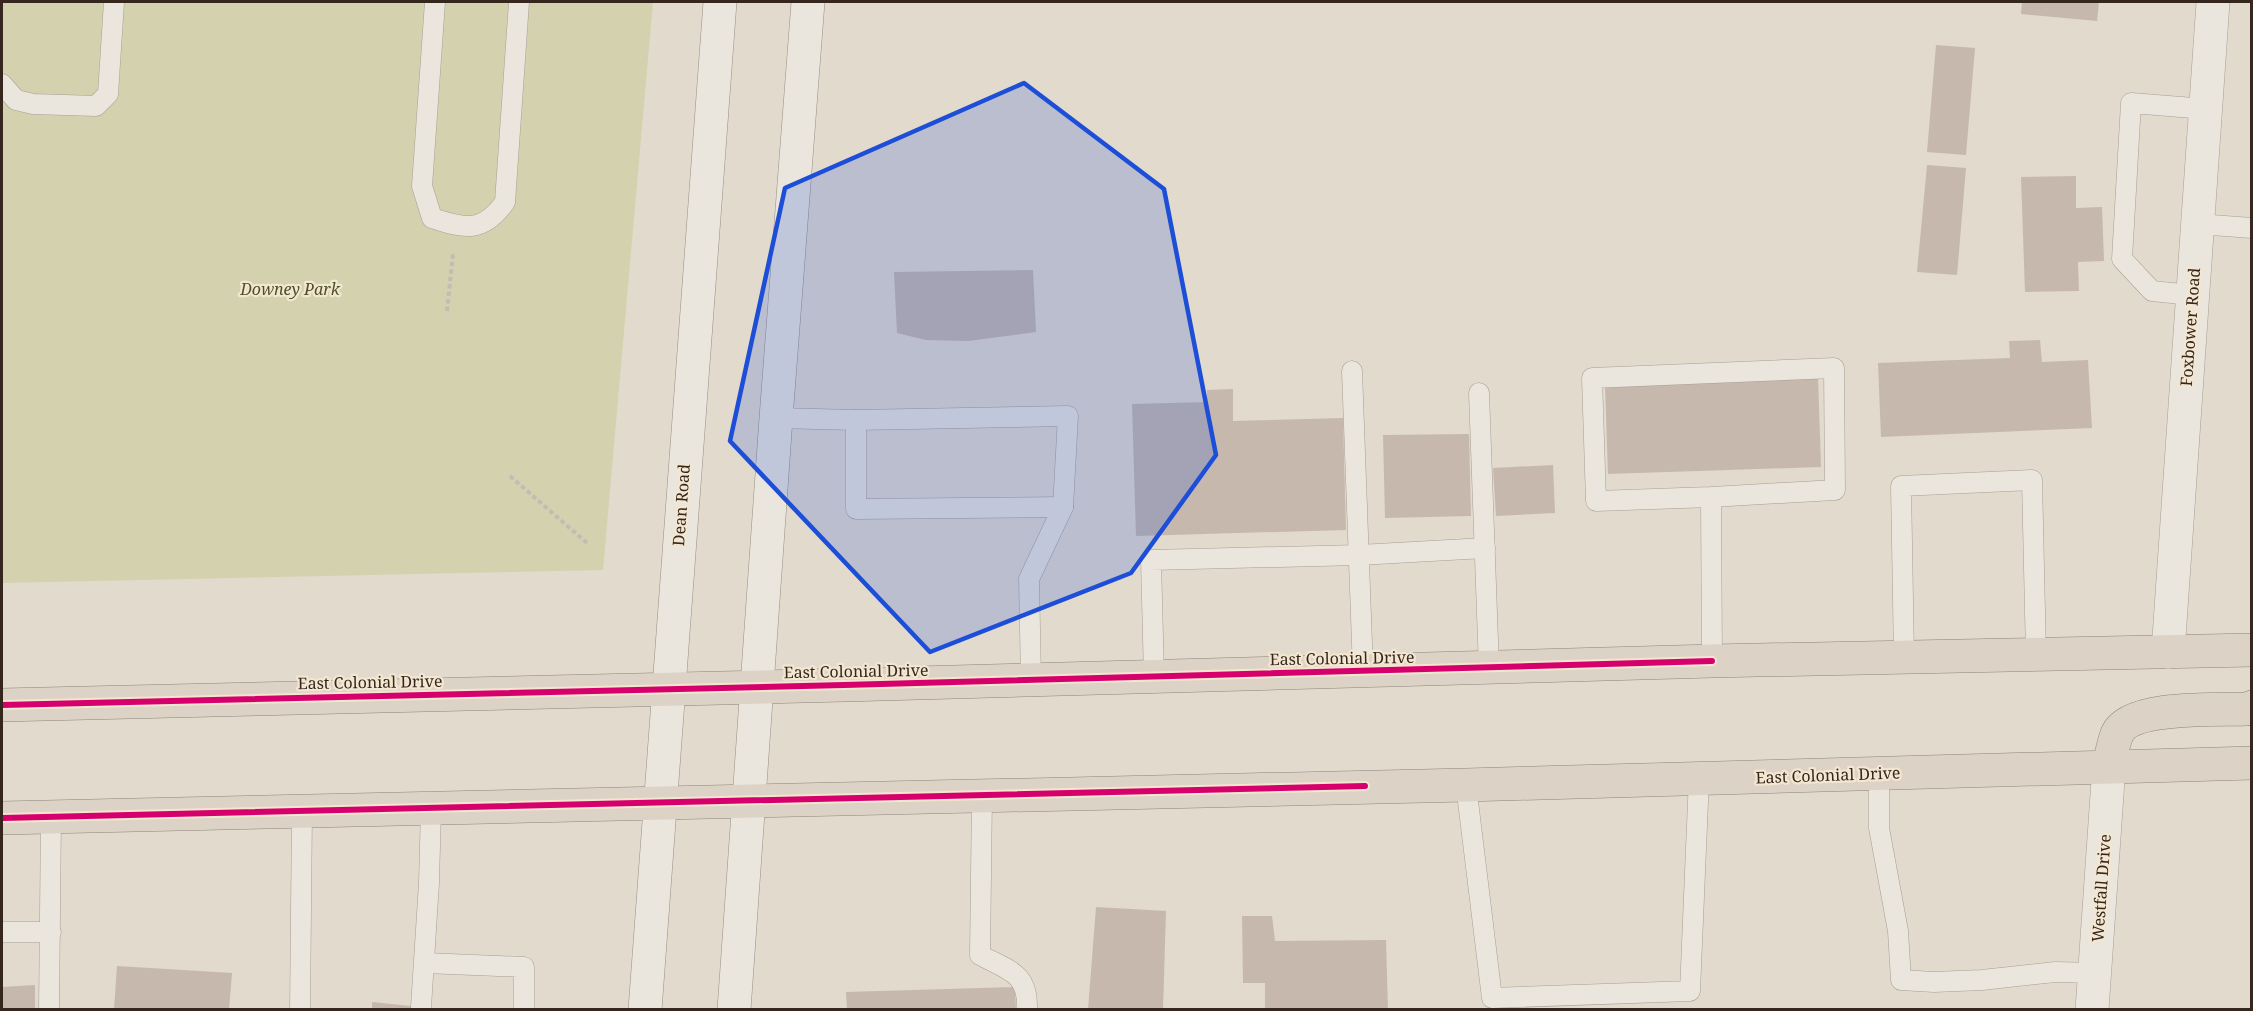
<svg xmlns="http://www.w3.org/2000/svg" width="2253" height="1011" font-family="'Noto Serif',serif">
	<rect width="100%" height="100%" fill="#e2dacc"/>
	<polygon fill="#d4d1af" points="2,2 653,2 603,570 2,583"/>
	<g fill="#c6b8ad">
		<polygon points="2022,2 2099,2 2097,21 2021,14"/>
		<polygon points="1936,45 1975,48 1966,155 1927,152"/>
		<polygon points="1927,165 1966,168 1957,275 1917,272"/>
		<polygon points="2076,176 2076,208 2102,207 2104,261 2078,262 2079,291 2025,292 2021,177"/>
		<polygon points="1033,270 1036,332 968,341 926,340 897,333 894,272"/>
		<polygon points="2040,340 2042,362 2088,360 2092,428 1881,437 1878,363 2010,358 2009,341"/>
		<polygon points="1818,377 1821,467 1608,474 1605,385"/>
		<polygon points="1233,389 1233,421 1343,418 1346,530 1136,536 1132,404 1207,402 1207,390"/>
		<polygon points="1469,434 1471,516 1385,518 1383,435"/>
		<polygon points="1553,465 1555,513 1496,516 1493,468"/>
		<polygon points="1096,907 1166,911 1163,1010 1088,1010"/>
		<polygon points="1242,916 1272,916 1275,941 1386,940 1388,1010 1265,1010 1265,983 1243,983"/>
		<polygon points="117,966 232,973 229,1010 114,1010"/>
		<polygon points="35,985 35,1010 2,1010 2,987"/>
		<polygon points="1015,987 1016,1010 847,1010 846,992"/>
		<polygon points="372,1002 430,1008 430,1010 372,1010"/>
	</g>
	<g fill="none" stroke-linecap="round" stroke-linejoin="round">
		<g stroke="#a79f95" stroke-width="21">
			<g id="service">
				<path d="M435 2 422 186 432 218C465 229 483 233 505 202L519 2"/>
				<polyline points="2,84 16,100 33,104 96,106 108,94 114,2"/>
				<polyline points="2198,224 2252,228"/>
				<polyline points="2192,295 2152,291 2122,259 2131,103 2206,109"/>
				<polyline points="1352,371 1363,671"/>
				<polyline points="1479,393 1489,668"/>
				<polyline points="776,418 856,420 1068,416 1063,507 1029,579 1031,680"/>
				<polyline points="856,420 856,509 1063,507"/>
				<polyline points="1711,497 1596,501 1592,378 1834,368 1835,490 1711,497 1712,661"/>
				<polyline points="1904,657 1901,486 2032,480 2036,655"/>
				<polyline points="1154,677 1151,560 1359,555 1485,548"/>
				<polyline points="1879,774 1879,828 1898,931 1901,980 1934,982 1982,980 2055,972 2095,973"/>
				<polyline points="1466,785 1492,998 1690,991 1699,778"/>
				<path d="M982 795 980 955C1008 970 1029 973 1027 1010"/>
				<polyline points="2,932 51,932"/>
				<polyline points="425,963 524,967 524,1010"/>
				<polyline points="421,1007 429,883 431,808"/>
				<polyline points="49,1010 51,817"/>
				<polyline points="300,1010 302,812"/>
			</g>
		</g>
		<g stroke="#a79f95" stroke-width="34">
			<g id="minor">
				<polyline points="2168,652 2213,2"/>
				<polyline points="2092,1010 2109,766"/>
			</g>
		</g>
		<g stroke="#978e84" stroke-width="34">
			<g id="secondary">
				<polyline points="645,1010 720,2"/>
				<polyline points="734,1010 776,418 808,2"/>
			</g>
		</g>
		<g stroke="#8d857c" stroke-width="34">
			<g id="trunk">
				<polyline points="2,705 844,685 1712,661 2252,650"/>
				<path d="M2109 766C2111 756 2113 744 2117 734 2130 705 2218 710 2247 709L2252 707"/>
				<polyline points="2,818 1466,785 2252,763"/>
			</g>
		</g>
		<g stroke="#c3bcb4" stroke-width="4" stroke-dasharray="4.5 3" stroke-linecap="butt">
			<polyline points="447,311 453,254"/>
			<polyline points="510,476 587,543"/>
		</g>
		<use href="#service" stroke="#eae5dd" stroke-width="20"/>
		<use href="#minor" stroke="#eae5dd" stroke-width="33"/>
		<use href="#secondary" stroke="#eae5dd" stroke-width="33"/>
		<use href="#trunk" stroke="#dcd2c6" stroke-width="33"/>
		<g stroke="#f4e7d1" stroke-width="10">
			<g id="cycleway">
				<polyline points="2,705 844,685 1712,661"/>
				<polyline points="2,818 1365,786"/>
			</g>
		</g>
		<use href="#cycleway" stroke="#d6006c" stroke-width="6"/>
	</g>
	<path fill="#1d4ed8" fill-opacity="0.2" stroke="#1d4ed8" stroke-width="4.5" stroke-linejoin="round" d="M1024 83 1164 189 1216 455 1131 573 930 652 730 441 785 188Z"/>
	<g text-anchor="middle" stroke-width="4.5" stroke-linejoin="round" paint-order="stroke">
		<g font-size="16" font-style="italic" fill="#4a5125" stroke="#f4e7d1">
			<text x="290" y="295">Downey Park</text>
		</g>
		<g font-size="16" fill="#35271e" stroke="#f4e7d1">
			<text transform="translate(2190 327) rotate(-86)" y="6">Foxbower Road</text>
			<text transform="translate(681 505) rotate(-86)" y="6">Dean Road</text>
			<text transform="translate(1342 658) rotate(-1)" y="6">East Colonial Drive</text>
			<text transform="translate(856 671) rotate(-1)" y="6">East Colonial Drive</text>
			<text transform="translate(370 682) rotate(-1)" y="6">East Colonial Drive</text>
			<text transform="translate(1828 775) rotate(-2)" y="6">East Colonial Drive</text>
			<text transform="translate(2101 888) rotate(-86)" y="6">Westfall Drive</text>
		</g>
	</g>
	<rect width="2253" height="1011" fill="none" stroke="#35271e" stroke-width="6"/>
</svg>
